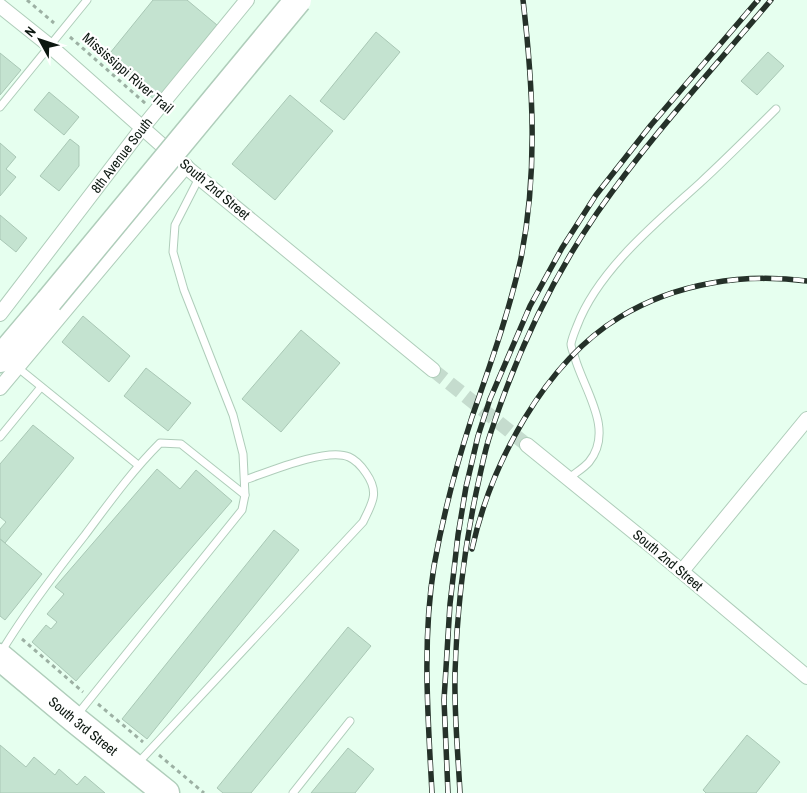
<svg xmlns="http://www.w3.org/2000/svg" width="807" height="793" font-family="'Archivo Narrow',sans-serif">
	<rect width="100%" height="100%" fill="#e6ffef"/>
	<g fill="#c4e3d0" stroke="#a9c7b5">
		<polygon points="153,0 187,0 217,25 156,101 106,58"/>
		<polygon points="376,32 400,52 344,120 320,101"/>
		<polygon points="768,52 784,66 757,95 741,81"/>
		<polygon points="0,53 21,70 0,95"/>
		<polygon points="49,92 79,117 64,135 34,110"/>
		<polygon points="290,95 333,131 275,200 232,164"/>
		<polygon points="70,139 79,146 79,166 59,191 40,176"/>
		<polygon points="0,143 16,157 6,169 16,177 0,196"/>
		<polygon points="0,215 27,238 16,252 0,239"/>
		<polygon points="83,316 130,356 109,382 62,342"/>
		<polygon points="301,330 340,363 281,432 242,399"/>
		<polygon points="146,368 191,403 168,431 124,396"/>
		<polygon points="33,425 74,458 5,543 0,539 0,529 6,522 0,517 0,464"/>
		<polygon points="157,469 180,489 196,470 232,501 76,681 32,642 46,625 51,629 57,622 47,614 64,594 55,587"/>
		<polygon points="274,530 299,550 147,739 122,719"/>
		<polygon points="0,539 42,574 5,620 0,616"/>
		<polygon points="348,627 371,646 251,793 223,793 217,788"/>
		<polygon points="747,735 780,762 756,793 706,793 703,790"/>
		<polygon points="0,745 26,767 34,757 55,775 59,769 77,785 85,776 105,793 0,793"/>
		<polygon points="348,748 374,769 355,793 311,793"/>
	</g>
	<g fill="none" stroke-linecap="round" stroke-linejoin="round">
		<polyline stroke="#c5dcce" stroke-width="14" stroke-dasharray="14 7" stroke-linecap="butt" points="433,370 527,445"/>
		<g stroke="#afcdba" stroke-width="9">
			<g id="lane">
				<polyline points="0,107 87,0"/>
				<polyline points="199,178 175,225 173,252 184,290 233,415 243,454 245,495"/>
				<polyline points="17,367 138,465"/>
				<polyline points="0,437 41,387"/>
				<path d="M568 479C575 473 584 468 589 462 615 430 584 390 575 358 574 354 571 348 571 344 572 338 575 331 577 326 598 270 657 222 700 183 726 159 751 134 776 109"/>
				<path d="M0 654C25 612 55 573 85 535 109 503 131 472 160 443L181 444 245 495 242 510 77 715"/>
				<path d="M138 763 363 522C372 503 380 493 366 473 362 467 356 460 349 457 327 447 268 472 245 480"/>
				<polyline points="293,793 350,721"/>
			</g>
		</g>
		<g stroke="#afcdba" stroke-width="16">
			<g id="street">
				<polyline points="0,6 50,46 191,171 433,370"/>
				<path id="s1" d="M0 314 143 127 247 0"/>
				<polyline points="0,388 186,166"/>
				<polyline points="527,445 655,549 807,677"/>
				<polyline points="682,571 807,419"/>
			</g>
		</g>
		<g stroke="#afcdba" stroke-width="29">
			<g id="highway">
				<polyline points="0,359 49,301"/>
				<path id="s2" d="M0 657 74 719 166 793"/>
			</g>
		</g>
		<g stroke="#9cb0a3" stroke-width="3" stroke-dasharray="4 4" stroke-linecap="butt">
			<polyline points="27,0 54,23"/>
			<polyline points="70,37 146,104"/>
			<polyline points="22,639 83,692"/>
			<polyline points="98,704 143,742"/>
			<polyline points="159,755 204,793"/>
		</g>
		<use href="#lane" stroke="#fff" stroke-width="7"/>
		<use href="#street" stroke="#fff" stroke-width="14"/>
		<use href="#highway" stroke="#fff" stroke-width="26"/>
		<g stroke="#253129" stroke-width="5.5">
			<g id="rail">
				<path d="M472 549C491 464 544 363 620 317 676 283 743 273 807 281"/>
				<path d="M432 793C428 718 422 641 434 566 443 516 456 466 472 417 490 365 509 313 521 258 538 172 533 86 523 0"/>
				<polyline points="448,793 444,700 450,604 458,535 466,487 478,436 490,399 530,306 562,248 596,195 651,125 758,0"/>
				<path d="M460 793C458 753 454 713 455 673 457 607 465 540 480 475 483 461 486 446 491 432 516 355 551 280 597 213 649 138 712 70 771 0"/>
			</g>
		</g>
		<use href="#rail" stroke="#fff" stroke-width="4" stroke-dasharray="11" stroke-linecap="butt"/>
		<g stroke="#afcdba" stroke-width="29" stroke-linecap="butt">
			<polyline id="highway-bridge" points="49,301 298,0"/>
		</g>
		<use href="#highway-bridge" stroke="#fff" stroke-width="26"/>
	</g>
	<g text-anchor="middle" stroke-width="4.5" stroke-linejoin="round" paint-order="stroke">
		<g font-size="14" fill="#0c1710" stroke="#fff">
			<text transform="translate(128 73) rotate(41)" y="5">Mississippi River Trail</text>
			<text dy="5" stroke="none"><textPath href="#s1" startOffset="200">8th Avenue South</textPath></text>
			<text transform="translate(215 189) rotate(40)" y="5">South 2nd Street</text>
			<text transform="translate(668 560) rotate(40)" y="5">South 2nd Street</text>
			<text dy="5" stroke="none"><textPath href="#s2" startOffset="108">South 3rd Street</textPath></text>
		</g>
	</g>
	<g transform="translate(40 40) rotate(310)" stroke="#ffffff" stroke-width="4" paint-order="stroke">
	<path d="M0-4L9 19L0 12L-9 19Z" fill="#0c1710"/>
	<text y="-8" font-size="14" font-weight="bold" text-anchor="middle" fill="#0c1710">N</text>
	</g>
</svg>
